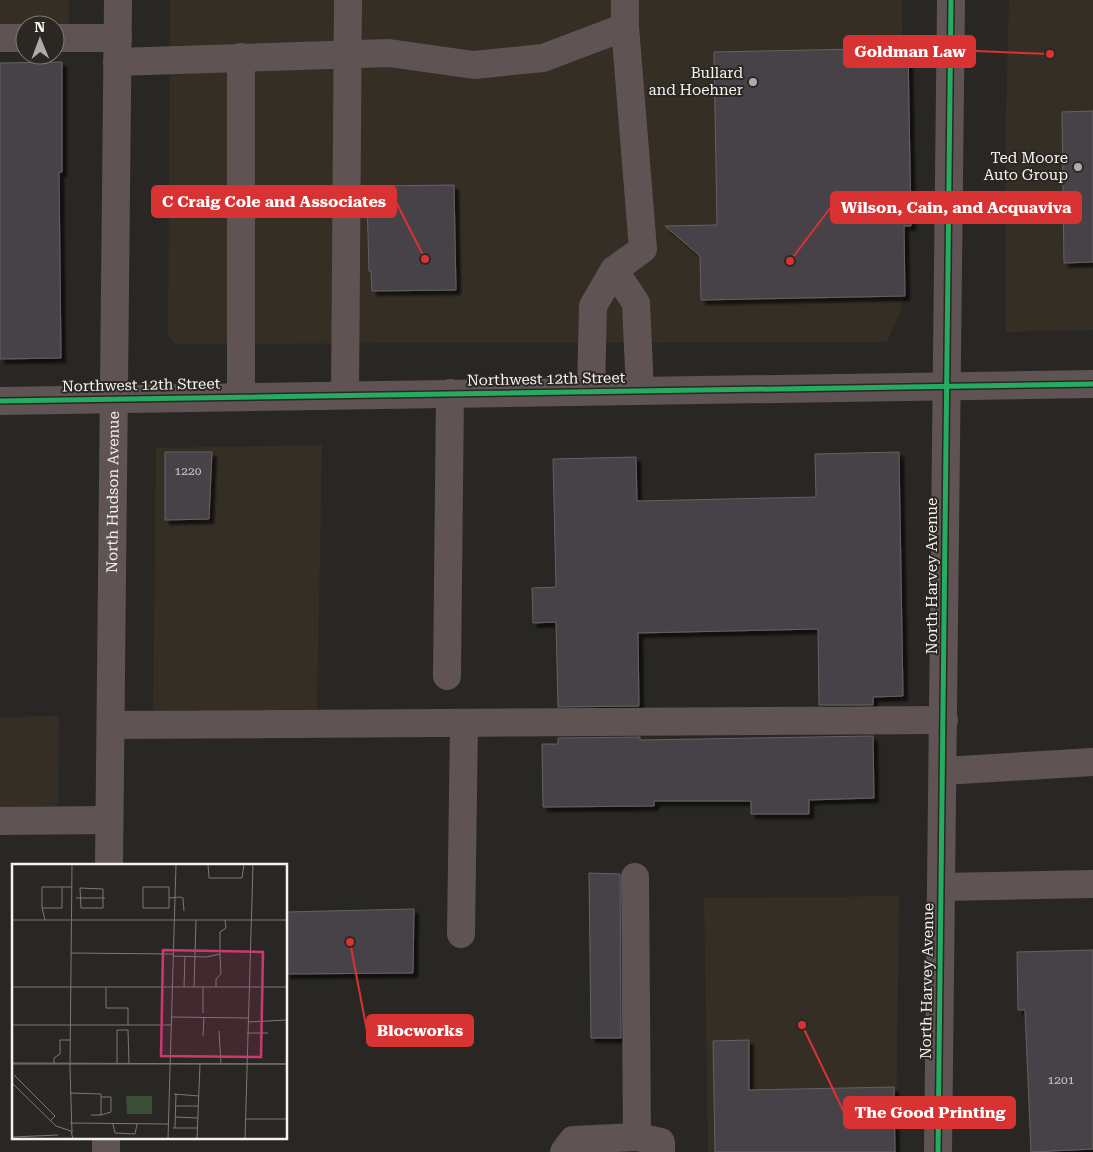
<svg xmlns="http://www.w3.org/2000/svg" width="1093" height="1152" font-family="'Roboto Serif',serif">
	<defs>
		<filter id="shadow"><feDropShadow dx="4.5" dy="4.5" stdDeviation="1" flood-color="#0009"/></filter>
	</defs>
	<rect width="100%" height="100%" fill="#292724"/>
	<g fill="#342e24">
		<polygon points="0,0 69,0 69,27 55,25 0,26"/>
		<polygon points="170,0 902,0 904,226 902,308 887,342 175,344 168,336"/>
		<polygon points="1009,0 1093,0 1093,330 1006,332 1006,111"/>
		<polygon points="322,445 317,711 153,710 156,448"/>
		<polygon points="59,716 58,806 0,808 0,717"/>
		<polygon points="899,896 896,1152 708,1152 704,898"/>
	</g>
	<g fill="#464247" stroke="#636262" filter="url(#shadow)">
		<polygon points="908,48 911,226 904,226 905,296 701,300 700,256 665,226 717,225 714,52"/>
		<polygon points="62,62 62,172 59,172 61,358 0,359 0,63"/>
		<polygon points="1093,111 1093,262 1064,263 1062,112"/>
		<polygon points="454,185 456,290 372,291 371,271 369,271 367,199 370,199 370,186"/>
		<polygon points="165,452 212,452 209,519 165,520"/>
		<polygon points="899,452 903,696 873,697 873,705 819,705 818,629 638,633 639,706 558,707 556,622 533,623 532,588 556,587 553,459 636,457 637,501 816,497 815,454"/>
		<polygon points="873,736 874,798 809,800 809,814 751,814 751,801 654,801 654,806 543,807 542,744 558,744 558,738 640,737 640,740"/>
		<polygon points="589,873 620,874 621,1038 591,1038"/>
		<polygon points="414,909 413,973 286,974 286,912"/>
		<polygon points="1093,950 1093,1149 1031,1152 1025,1010 1018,1010 1017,952"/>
		<polygon points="749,1040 749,1090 894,1087 895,1152 715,1152 713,1041"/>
	</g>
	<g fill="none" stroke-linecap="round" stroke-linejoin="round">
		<g stroke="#5f5354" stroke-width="28">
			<polyline points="625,27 625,0"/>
			<polyline points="0,38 25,38"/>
			<polyline points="55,38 118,38"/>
			<polyline points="117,62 389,53 474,65 543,58 625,27 643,249 614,270 593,306 591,391"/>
			<polyline points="614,270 636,303 640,391"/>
			<polyline points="345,395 348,0"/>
			<polyline points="241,396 241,57"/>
			<polyline points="0,401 1093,384"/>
			<polyline points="447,676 450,393"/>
			<polyline points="111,725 944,720"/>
			<polyline points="943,771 1093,762"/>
			<polyline points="0,821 109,820"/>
			<path id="s1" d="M109 866 118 0"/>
			<polyline points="635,877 637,1137"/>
			<polyline points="941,887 1093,884"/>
			<polyline points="461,934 464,723"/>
			<polyline points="106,1152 106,1138"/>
			<polyline points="564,1152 573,1140 637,1137 661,1142 661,1152"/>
			<polyline points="938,1152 951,0"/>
		</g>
		<g stroke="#2b2722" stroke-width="8">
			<g id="cycleway">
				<polyline points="0,401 1093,384"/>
				<polyline points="938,1152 951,0"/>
			</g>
		</g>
		<use href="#cycleway" stroke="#26ab63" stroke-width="5"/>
	</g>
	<g fill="#aeaca8" stroke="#2b2722" stroke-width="2">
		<circle cx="753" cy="82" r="5"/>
		<circle cx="1078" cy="167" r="5"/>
	</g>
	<g text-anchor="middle" stroke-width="4" stroke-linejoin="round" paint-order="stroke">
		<g font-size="12" fill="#cac7c5">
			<text x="188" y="475">1220</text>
			<text x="1061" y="1084">1201</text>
		</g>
		<g font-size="15" fill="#f6f3ef" stroke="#2b2722" text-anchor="end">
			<text x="743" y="78">Bullard<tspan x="743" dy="17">and Hoehner</tspan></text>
			<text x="1068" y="163">Ted Moore<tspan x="1068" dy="17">Auto Group</tspan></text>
		</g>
		<g font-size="15" fill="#f6f3ef" stroke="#2b2722">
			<text transform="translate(546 379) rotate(-1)" y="5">Northwest 12th Street</text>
			<text transform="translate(141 385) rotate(-1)" y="5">Northwest 12th Street</text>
			<text dy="5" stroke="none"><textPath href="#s1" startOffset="374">North Hudson Avenue</textPath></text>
			<text transform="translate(932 576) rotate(-90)" y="5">North Harvey Avenue</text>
			<text transform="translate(927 981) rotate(-89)" y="5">North Harvey Avenue</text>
		</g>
	</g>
	<g transform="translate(12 864)">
		<rect width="275" height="275" fill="#292724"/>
		<path d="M114 232H140V250H115Z" fill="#3b4e37"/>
		<path fill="none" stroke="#7b7975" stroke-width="1" d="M60 0 58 204 60 269M196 0 197 14H230L232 0M68 24 91 25V44H69ZM64 34H93M157 34V23H131V44H157V34L168 33 171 34 172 47M30 44V23H60M0 56H275M33 56 30 44H50V23M59 89 161 90M208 90V68L214 64 213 56M161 92 194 93 208 90 209 110 204 115V123M0 123H275M94 123V144H116V161M172 123 173 92M182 123 184 56M191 149V123M160 153 236 154M236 158 275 156M0 161H159M207 167 209 200M235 169H256M191 172 192 153M0 199 275 200M0 200H275M42 200V194L48 190V176H58M105 200V166H116L117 200M2 211 43 252 38 257M0 219 44 262 59 267 61 275M58 229 89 230V251H79M162 230 187 232M89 233H99V248L89 251M163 242H186M163 253 186 254M233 255H275M58 259 156 260M101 260 103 269 123 270 125 260M161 264H186M163 264 164 230M0 273 46 271M156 275 164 0M185 275 188 200M233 275 241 0"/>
		<path fill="#ca3971" fill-opacity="0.15" stroke="#ca3971" stroke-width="2.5" d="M151 86 251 88 249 193 149 192Z"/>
		<rect width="275" height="275" fill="none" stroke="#f6f3ef" stroke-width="2.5"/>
	</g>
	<path fill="none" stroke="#d83232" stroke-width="2" d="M1050 54L975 51M425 259L396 202M790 261L831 207M350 942L367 1031M802 1025L844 1112"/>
	<g fill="#d83232" stroke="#2b2722" stroke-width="2">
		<circle cx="1050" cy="54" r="5"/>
		<circle cx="425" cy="259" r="5"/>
		<circle cx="790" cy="261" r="5"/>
		<circle cx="350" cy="942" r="5"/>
		<circle cx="802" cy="1025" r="5"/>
	</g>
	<g fill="#d83232" stroke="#d83232" stroke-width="2">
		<rect x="844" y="36" width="131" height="31" rx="5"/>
		<rect x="152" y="186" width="244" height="31" rx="5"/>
		<rect x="831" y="192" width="250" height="31" rx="5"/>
		<rect x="367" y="1015" width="106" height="31" rx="5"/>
		<rect x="844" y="1097" width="171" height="31" rx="5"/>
	</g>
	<g font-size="16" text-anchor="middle" font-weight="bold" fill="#fff">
		<text x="910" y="57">Goldman Law</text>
		<text x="274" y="207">C Craig Cole and Associates</text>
		<text x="956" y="213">Wilson, Cain, and Acquaviva</text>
		<text x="420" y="1036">Blocworks</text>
		<text x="930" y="1118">The Good Printing</text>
	</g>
	<g transform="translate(40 40) rotate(359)"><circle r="24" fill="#2b2722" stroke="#7c7974"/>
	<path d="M0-4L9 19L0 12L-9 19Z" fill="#aeaca8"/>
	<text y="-8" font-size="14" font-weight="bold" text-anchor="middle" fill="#f6f3ef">N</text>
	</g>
</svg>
